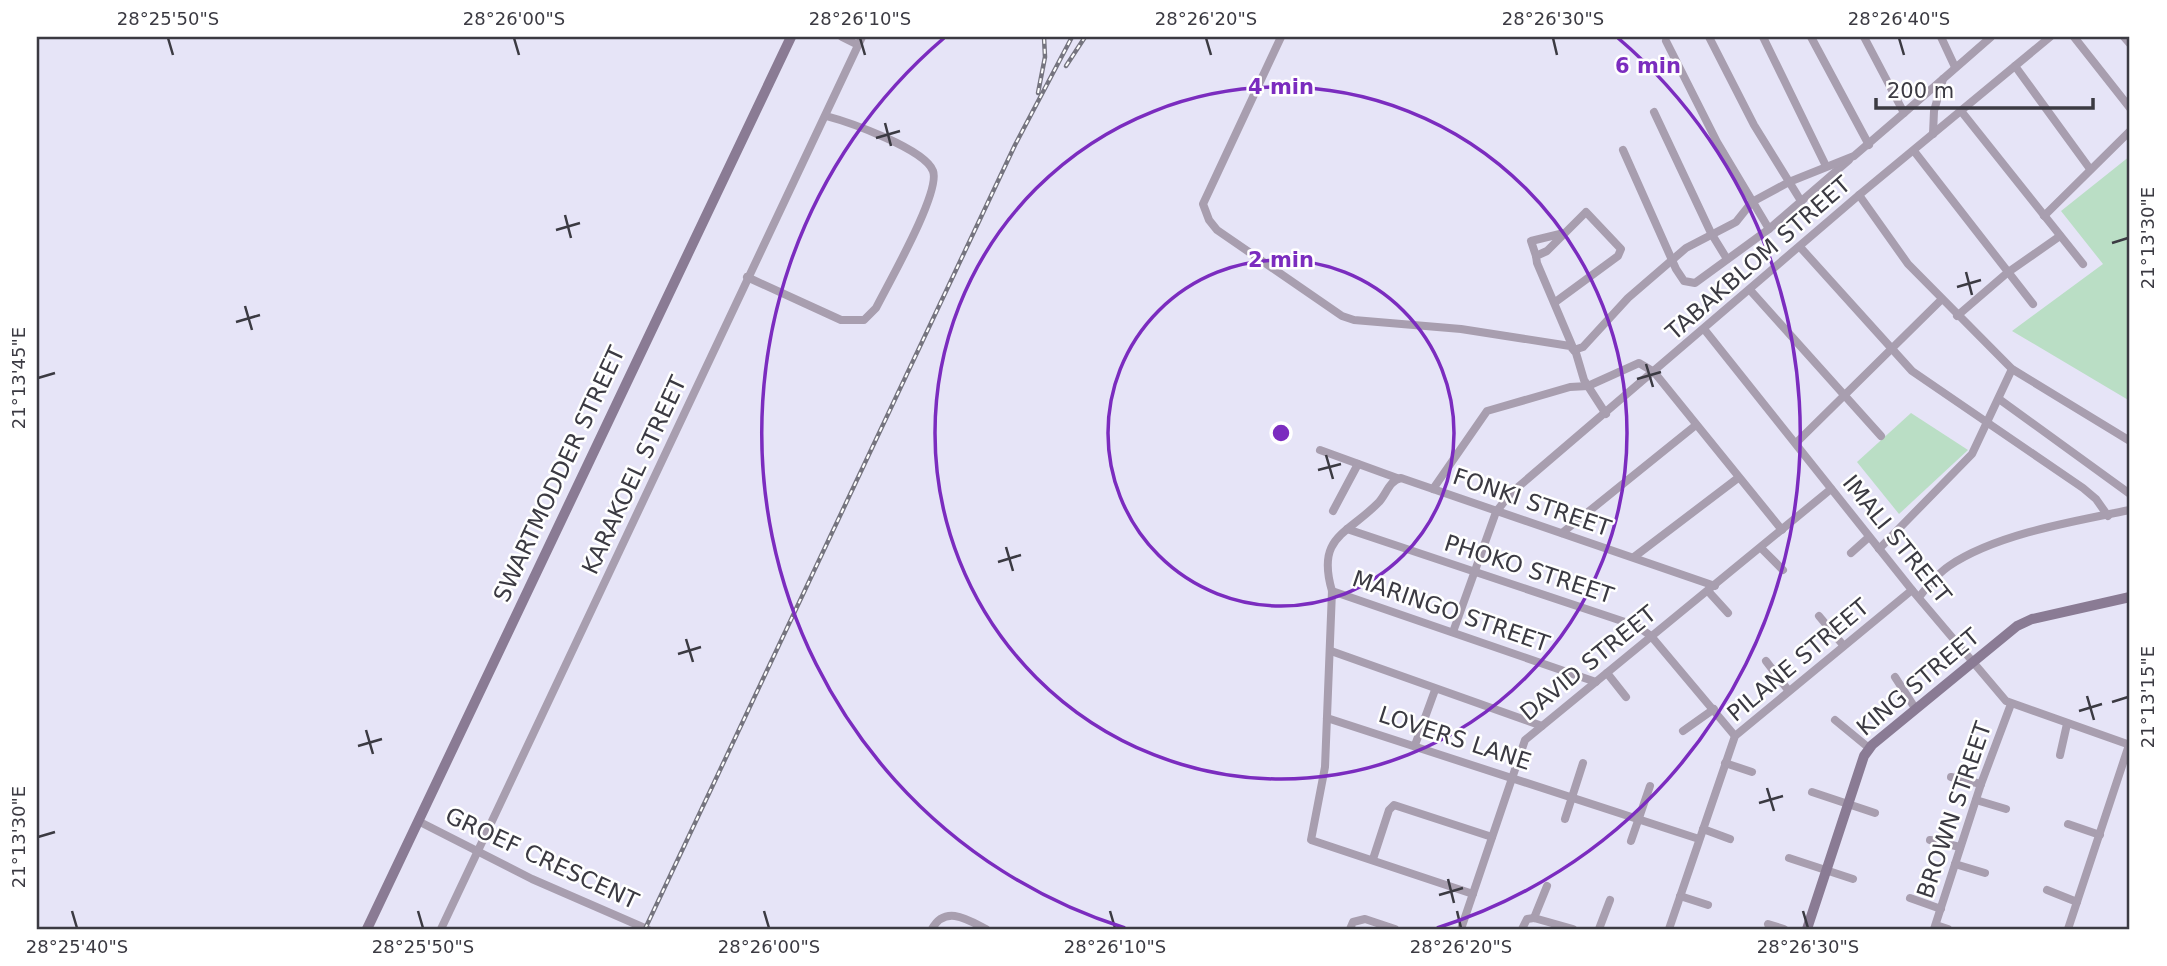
<svg xmlns="http://www.w3.org/2000/svg" width="2167" height="966" font-family="'DejaVu Sans',sans-serif">
	<rect width="100%" height="100%" fill="#e6e4f7"/>
	<g fill="#badec5">
		<polygon points="2130,156 2130,401 2012,331 2103,264 2061,211"/>
		<polygon points="1911,413 1968,450 1899,514 1857,462"/>
	</g>
	<g fill="none" stroke-linecap="round" stroke-linejoin="round">
		<g stroke="#a89eaf" stroke-width="8">
			<polyline points="842,37 858,45"/>
			<polyline points="1281,37 1203,204 1209,220 1217,230 1342,316 1354,320 1461,329 1570,346 1576,353 1584,380 1606,414"/>
			<polyline points="1709,37 1754,125 1801,201"/>
			<polyline points="1763,37 1826,166"/>
			<polyline points="1811,37 1869,145"/>
			<polyline points="1864,37 1904,113 1991,37"/>
			<polyline points="1941,37 1955,67"/>
			<polyline points="2074,37 2130,108"/>
			<polyline points="2124,37 2130,44"/>
			<polyline points="1666,41 1717,142 1769,229"/>
			<polyline points="2015,66 2090,169"/>
			<polyline points="1961,111 2083,264"/>
			<polyline points="1654,112 1711,233 1727,259"/>
			<polyline points="1933,134 1934,111 1943,79"/>
			<polyline points="1623,150 1676,269 1684,281 1695,283 1769,229 1849,160"/>
			<polyline points="1914,151 2033,304"/>
			<polyline points="1859,195 1908,264 2012,369 2130,441"/>
			<polyline points="2044,216 2130,131"/>
			<polyline points="1800,247 1912,371 2083,488 2096,499 2108,516"/>
			<polyline points="1536,256 1531,241 1564,233"/>
			<path d="M747 277 841 320H864L876 308C888 284 941 192 933 171 925 149 849 122 826 116"/>
			<polyline points="1750,290 1881,436"/>
			<polyline points="1554,303 1618,256 1621,249 1586,212 1547,251 1536,256 1537,263 1574,350 1583,347 1628,298 1686,248 1736,222 1752,202 1789,182 1854,156 1904,113"/>
			<polyline points="1957,316 2007,273 2060,236"/>
			<polyline points="1704,329 1912,590 2006,701 2130,745"/>
			<polyline points="1999,399 2130,494"/>
			<polyline points="1797,442 1941,300"/>
			<polyline points="1320,450 1397,478"/>
			<polyline points="1433,489 1487,411 1570,387 1588,386 1639,363 1654,372 1782,530"/>
			<polyline points="1333,511 1358,464"/>
			<polyline points="1347,529 1637,626 1651,636 1735,736"/>
			<polyline points="1562,533 1696,425"/>
			<polyline points="1761,548 1783,570"/>
			<polyline points="1879,549 1972,454 2012,369"/>
			<polyline points="1851,553 1869,537"/>
			<polyline points="1634,557 1738,478"/>
			<polyline points="1332,591 1596,682"/>
			<polyline points="1708,591 1728,613"/>
			<path d="M1919 597C1928 586 1937 574 1949 566 1996 534 2075 521 2130 510"/>
			<polyline points="1819,616 1843,645"/>
			<polyline points="1453,632 1496,512 1511,493 1859,195 2050,37"/>
			<polyline points="1331,651 1542,726"/>
			<polyline points="1766,661 1788,690"/>
			<polyline points="1607,673 1626,697"/>
			<polyline points="1895,677 1915,708"/>
			<polyline points="1327,718 1699,839"/>
			<polyline points="1835,720 1869,748"/>
			<polyline points="1683,731 1714,709"/>
			<polyline points="1415,745 1435,690"/>
			<polyline points="2060,755 2067,724"/>
			<polyline points="1725,763 1752,772"/>
			<polyline points="1951,777 1981,784"/>
			<polyline points="1812,792 1875,813"/>
			<polyline points="1976,800 2006,809"/>
			<polyline points="1565,819 1583,763"/>
			<polyline points="420,822 532,879 647,929"/>
			<polyline points="2068,824 2100,835"/>
			<polyline points="1703,829 1730,839"/>
			<polyline points="1930,840 1960,847"/>
			<polyline points="1631,841 1650,786"/>
			<polyline points="1789,858 1853,879"/>
			<polyline points="1373,859 1389,810 1394,805 1492,837"/>
			<polyline points="1955,864 1985,873"/>
			<polyline points="2047,890 2077,902"/>
			<path d="M1473 894 1311 840 1325 767 1332 591C1316 536 1347 535 1379 502 1387 493 1389 481 1401 478L1715 586"/>
			<polyline points="1680,896 1708,905"/>
			<polyline points="1910,898 1941,909"/>
			<polyline points="1534,918 1573,929"/>
			<polyline points="1534,918 1547,886"/>
			<polyline points="1768,924 1784,929"/>
			<polyline points="1936,925 1948,929"/>
			<polyline points="441,929 862,37"/>
			<path d="M932 929C945 905 967 919 986 929"/>
			<polyline points="1350,929 1353,922 1365,919 1395,929"/>
			<polyline points="1461,929 1525,740 1831,489"/>
			<polyline points="1522,929 1527,919 1534,918"/>
			<polyline points="1599,929 1610,900"/>
			<polyline points="1669,929 1735,736 1912,590"/>
			<polyline points="1934,929 1981,784 2011,704"/>
			<polyline points="2068,929 2129,745"/>
		</g>
		<g stroke="#8a7b94" stroke-width="10">
			<polyline points="367,929 791,37"/>
			<polyline points="1807,929 1864,756 1872,745 2017,626 2032,619 2130,597"/>
		</g>
		<g stroke="#75747f" stroke-width="4.5">
			<g id="rail">
				<polyline points="1066,66 1085,37"/>
				<polyline points="1038,93 1045,57 1044,37"/>
				<polyline points="645,929 1015,145 1072,37"/>
			</g>
		</g>
		<use href="#rail" stroke="#fff" stroke-width="2" stroke-dasharray="5" stroke-linecap="butt"/>
	</g>
	<path fill="none" stroke="#3b3a42" stroke-width="2.5" d="M168 38 173 55M514 38 519 55M860 38 865 55M1206 38 1211 55M1553 38 1557 55M1899 38 1904 55M885 123 891 146M876 138 900 131M565 215 571 238M556 230 580 223M2112 243 2128 238M1966 272 1972 295M1957 287 1981 280M245 306 252 330M236 322 260 315M1646 364 1653 387M38 378 55 373M1637 379 1661 372M1326 455 1333 479M1318 470 1341 464M1006 547 1013 571M998 562 1021 555M686 639 693 662M678 654 701 647M2087 696 2094 720M2112 702 2128 697M2079 711 2102 704M366 730 373 754M358 746 382 739M1767 788 1774 811M1759 803 1783 796M38 837 55 832M1448 879 1454 903M1439 895 1463 888M72 911 77 928M418 911 423 928M764 911 769 928M1110 911 1115 928M1457 911 1461 928M1803 911 1808 928"/>
	<g fill="none" stroke="#7b2cbf" stroke-width="3.5">
		<circle cx="1281" cy="433" r="173"/>
		<circle cx="1281" cy="433" r="346"/>
		<path d="M1125 928A519 519 0 0 1 944 38M1618 38A519 519 0 0 1 1437 928"/>
	</g>
	<g text-anchor="middle" stroke-width="5" stroke-linejoin="round" paint-order="stroke">
		<g font-size="23" fill="#3b3a42" stroke="#fff">
			<text transform="translate(1758 258) rotate(-41)" y="8">TABAKBLOM STREET</text>
			<text transform="translate(559 474) rotate(-65)" y="8">SWARTMODDER STREET</text>
			<text transform="translate(634 475) rotate(-65)" y="8">KARAKOEL STREET</text>
			<text transform="translate(1532 502) rotate(19)" y="8">FONKI STREET</text>
			<text transform="translate(1897 539) rotate(51)" y="8">IMALI STREET</text>
			<text transform="translate(1529 569) rotate(18)" y="8">PHOKO STREET</text>
			<text transform="translate(1451 611) rotate(19)" y="8">MARINGO STREET</text>
			<text transform="translate(1798 660) rotate(-40)" y="8">PILANE STREET</text>
			<text transform="translate(1588 663) rotate(-39)" y="8">DAVID STREET</text>
			<text transform="translate(1918 682) rotate(-40)" y="8">KING STREET</text>
			<text transform="translate(1455 738) rotate(18)" y="8">LOVERS LANE</text>
			<text transform="translate(1954 810) rotate(-71)" y="8">BROWN STREET</text>
			<text transform="translate(542 858) rotate(25)" y="8">GROEF CRESCENT</text>
		</g>
	</g>
	<circle cx="1281" cy="433" r="10" fill="#7b2cbf" stroke="#fff" stroke-width="3.5"/>
	<g font-size="21" text-anchor="middle" font-weight="bold" fill="#7b2cbf" stroke="#fff" stroke-width="5" stroke-linejoin="round" paint-order="stroke">
		<text x="1648" y="73">6 min</text>
		<text x="1281" y="94">4 min</text>
		<text x="1281" y="267">2 min</text>
	</g>
	<rect width="2167" height="966" fill="none" stroke="#ffffff" stroke-width="77"/>
	<path d="M1876 98v10h217v-10" fill="none" stroke="#3b3a42" stroke-width="3.5"/>
	<text x="1887" y="98" font-size="21" fill="#3b3a42" stroke="#ffffff" stroke-width="5" paint-order="stroke">200 m</text>
	<rect x="38" y="38" width="2090" height="890" fill="none" stroke="#3b3a42" stroke-width="2.5"/>
	<g font-size="18" text-anchor="middle" fill="#3b3a42">
		<text x="168" y="25">28°25'50"S</text>
		<text x="514" y="25">28°26'00"S</text>
		<text x="860" y="25">28°26'10"S</text>
		<text x="1206" y="25">28°26'20"S</text>
		<text x="1553" y="25">28°26'30"S</text>
		<text x="1899" y="25">28°26'40"S</text>
		<text transform="translate(2148 238) rotate(-90)" y="6">21°13'30"E</text>
		<text transform="translate(19 378) rotate(-90)" y="6">21°13'45"E</text>
		<text transform="translate(2148 697) rotate(-90)" y="6">21°13'15"E</text>
		<text transform="translate(19 837) rotate(-90)" y="6">21°13'30"E</text>
		<text x="77" y="953">28°25'40"S</text>
		<text x="423" y="953">28°25'50"S</text>
		<text x="769" y="953">28°26'00"S</text>
		<text x="1115" y="953">28°26'10"S</text>
		<text x="1461" y="953">28°26'20"S</text>
		<text x="1808" y="953">28°26'30"S</text>
	</g>
</svg>
